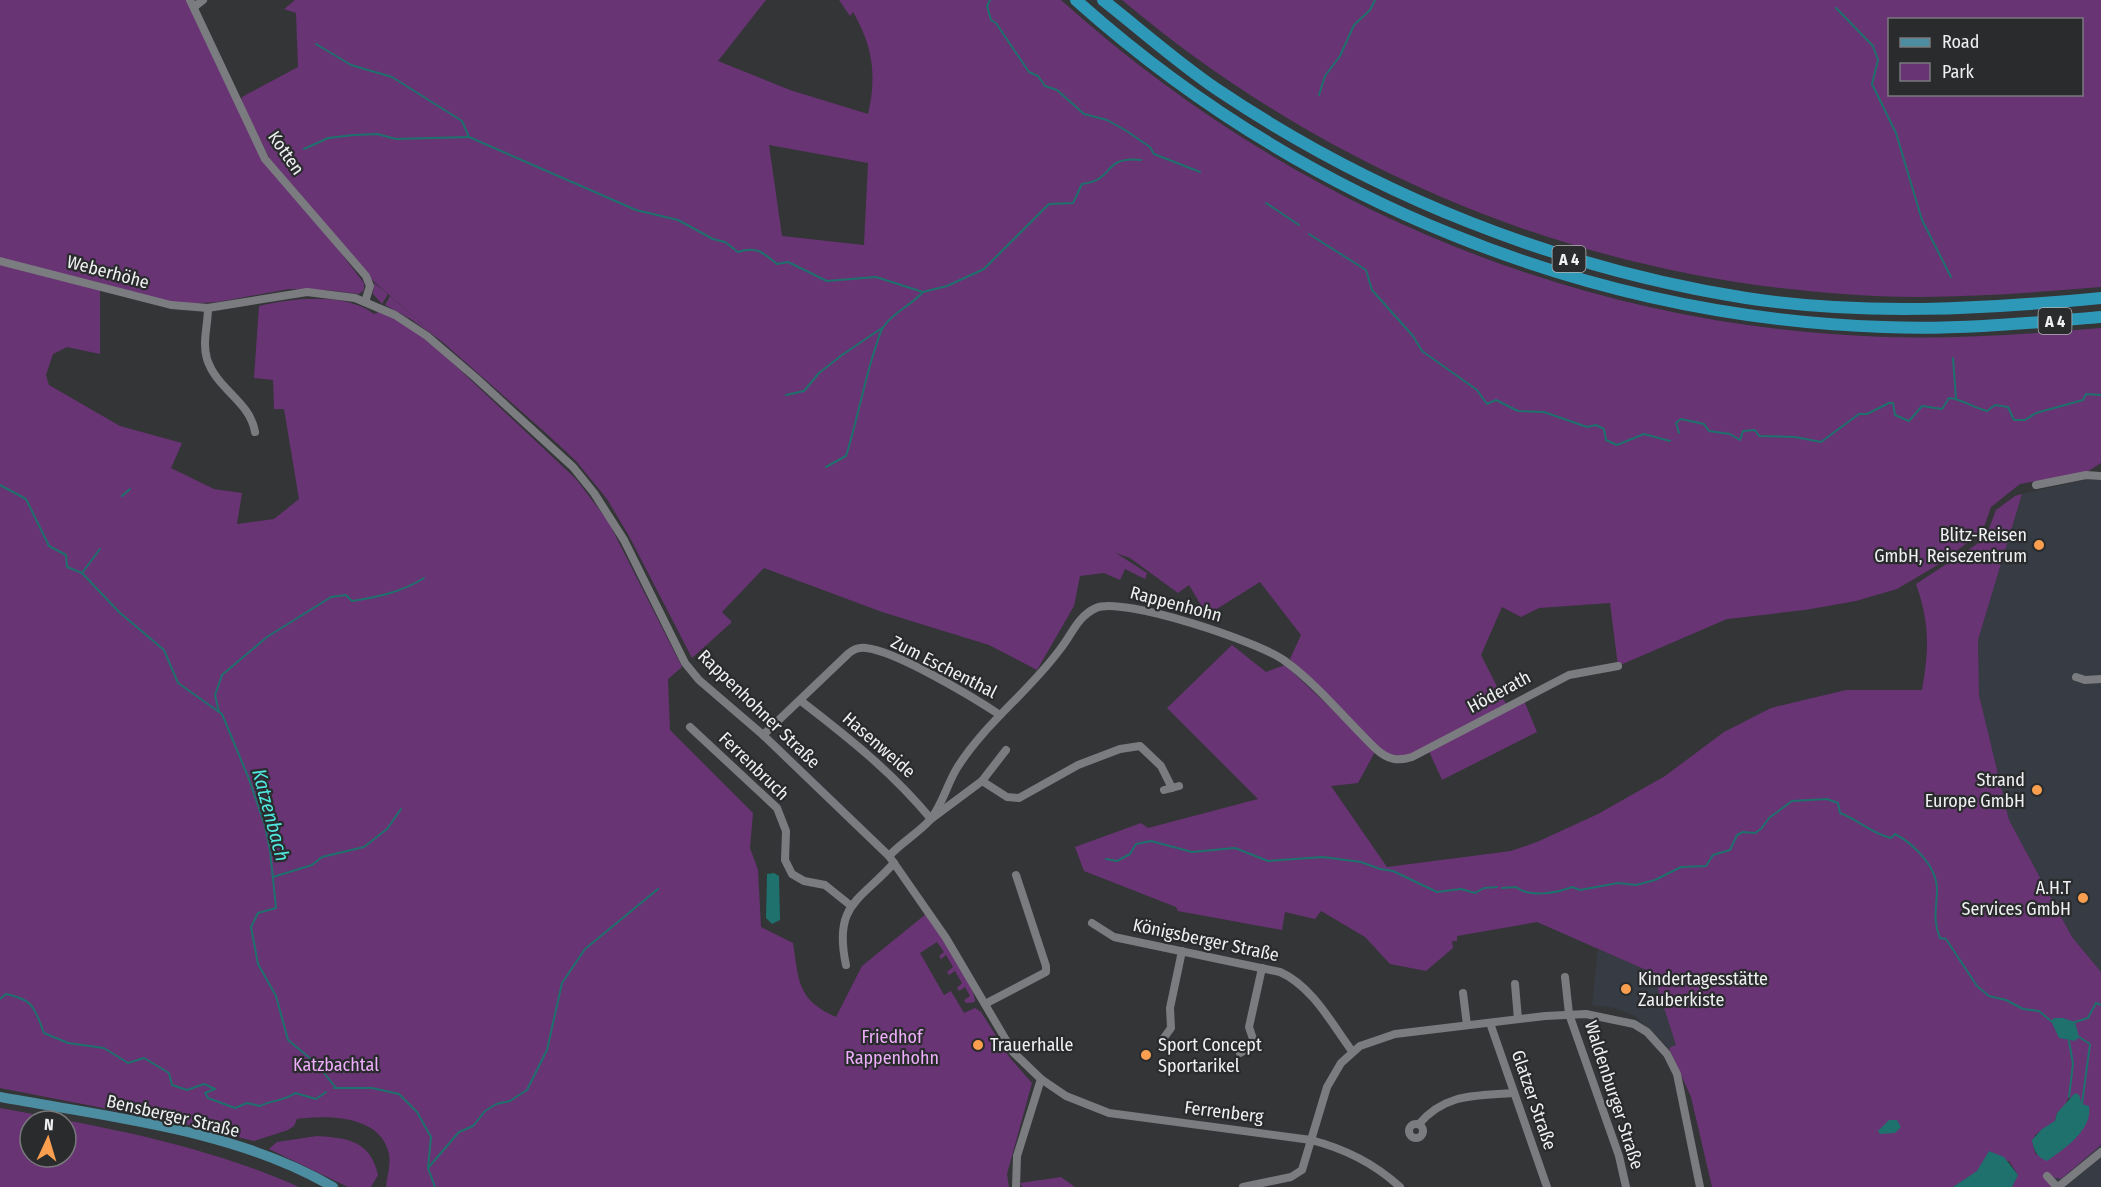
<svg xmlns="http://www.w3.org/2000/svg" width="2101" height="1187" font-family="'Fira Sans Condensed',sans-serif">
	<rect width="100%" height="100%" fill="#333537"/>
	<g fill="#373c44">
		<polygon points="2101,472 2101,972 2072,937 2009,820 1979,695 1978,640 2022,494 2083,480"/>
		<polygon points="1598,949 1654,973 1677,1045 1669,1048 1635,1016 1615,1008 1592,1005"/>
		<polygon points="2101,1145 2101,1187 2053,1187 2052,1177 2061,1179"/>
	</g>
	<g fill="#693474" fill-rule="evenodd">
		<path d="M0 0H187L251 137 364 283V290L359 294 326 290 289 289 218 302 171 305 100 288V354L67 347 53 354 46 375 49 385 120 426 182 443 171 468 214 489 242 493 237 524 274 519 299 499 284 409H274L273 380 254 378 259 306C292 298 346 292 374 314L381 311 412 329 441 352 576 479 608 521 682 667 668 679 670 730 753 813 750 848 758 870 761 927 793 943C799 981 797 1000 836 1017L862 966 926 914C937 932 976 984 975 1002L966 1003 964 1000 970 996 965 987 959 991 957 988 962 983 955 971 949 975 947 972 953 967 946 955 941 959 939 956 944 952 937 942 920 953 944 995 951 991 964 1013 975 1008 981 1012 1010 1058 1032 1083 1007 1174 1009 1187H386C387 1176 391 1165 389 1154 381 1115 327 1115 297 1119L294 1126 288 1130 254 1141 180 1123 0 1088Z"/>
		<path d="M295 0H766L718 61 790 90 868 114C877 76 873 46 853 12L850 16 839 0H1061C1289 205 1578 328 1886 337 1958 339 2030 334 2101 328V463L2087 472 2020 484 1991 507 1983 530 1971 540 1936 566 1897 589 1856 601 1805 610 1727 619 1618 666 1610 603 1539 608 1521 617 1502 607 1481 655 1507 706 1523 698 1537 732 1442 780 1428 749 1401 760 1376 750 1358 783 1331 786 1387 867 1511 851 1537 842 1598 814 1665 776 1724 732 1771 708 1846 690H1922C1929 649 1930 624 1916 584L1977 544 1987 534 1996 510 2015 496 2022 494 1978 640 1979 695 2009 820 2072 937 2101 972V1145L2061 1179 2052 1177 2053 1187H2012L2018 1175 2009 1161 1983 1164 1977 1172 1953 1187H1712L1691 1097 1669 1048 1676 1045 1653 973 1537 922 1457 936V941H1452L1453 948 1426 971 1390 964 1365 937 1321 911 1315 919 1285 912 1282 930 1178 911 1176 907 1084 871 1075 847 1141 823 1148 828 1258 799 1167 708 1232 645 1266 672 1285 665 1365 740 1290 659 1301 635 1260 582 1207 615 1189 585 1178 593 1130 558 1116 553 1147 573 1145 579 1125 569 1120 580 1104 573 1080 576 1074 606 1037 670 989 645 882 612 764 568 722 612 732 622 692 658 629 536 607 499 576 461 547 434 371 279 270 159 241 102 242 97 298 67 296 13 284 9ZM769 145 868 163 864 245 782 236ZM2069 1097 2082 1104 2036 1155 2033 1145 2035 1135 2055 1121 2057 1113 2063 1109Z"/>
		<path d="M1122 0H2101V287C2015 294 1929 301 1843 294 1577 276 1325 171 1122 0ZM1890 20H2082V94H1890Z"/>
		<polygon points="374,283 388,294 382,304 373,294"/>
		<polygon points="390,296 444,343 412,320 385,305"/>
		<polygon points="773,739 885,846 778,745"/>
		<path d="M0 1108C104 1127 202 1144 299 1187H0ZM30 1121H66V1157H30Z"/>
		<path d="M317 1136C349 1138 370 1141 378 1175L371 1187H348L269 1149 277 1142Z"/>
		<polygon points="1061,1177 1075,1187 1022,1187 1020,1183"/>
	</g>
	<g fill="#1e716c">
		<polygon points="774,873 779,876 780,920 772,924 766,918 767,874"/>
		<polygon points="2054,1018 2063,1018 2075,1022 2079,1037 2075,1041 2059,1038 2051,1021"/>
		<path d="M2075 1093 2079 1095 2082 1104 2089 1106C2093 1130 2064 1149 2047 1161 2036 1157 2034 1150 2032 1140L2042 1129 2055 1121 2057 1113Z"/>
		<polygon points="1889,1120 1897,1120 1901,1127 1895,1133 1880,1134 1878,1131"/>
		<polygon points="1989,1151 2004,1157 2018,1175 2012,1187 1953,1187 1977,1171"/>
	</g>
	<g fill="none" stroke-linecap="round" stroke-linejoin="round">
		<g stroke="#1e716c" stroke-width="2">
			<polyline points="990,0 987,6 991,20 996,23 1029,72 1038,76 1045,86 1057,90 1084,114 1107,120 1125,130 1150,147 1154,154 1200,172"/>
			<polyline points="1836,8 1873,46 1878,60 1872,84 1896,133 1922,220 1951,277"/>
			<path d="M316 44 351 65 392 77 462 121 469 137 636 210 678 220 713 239 725 242 738 252C756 246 763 252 777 264L788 262 827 281 876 277 923 292 947 286 984 269 1049 204 1073 203 1082 184C1116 180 1101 156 1141 160"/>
			<polyline points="1319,95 1325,76 1340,56 1354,25 1370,10 1375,0"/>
			<polyline points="304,149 328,138 354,135 377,134 396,139 469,137"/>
			<polyline points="1266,203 1299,225"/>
			<polyline points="1309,234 1366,270 1372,290 1413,336 1422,351 1477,390 1487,404 1496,400 1518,411 1544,412 1587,427 1596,425 1604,429 1606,440 1617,445 1644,434 1670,441"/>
			<polyline points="1953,358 1956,399"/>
			<polyline points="786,395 804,391 819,373 842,355 882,328"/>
			<path d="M1679 433 1676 423 1681 419 1704 424 1709 431 1730 434 1740 440 1743 431 1755 430 1759 436 1795 437 1821 442 1859 414H1867L1889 403H1893L1895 415 1909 421 1922 406 1942 409 1949 398C1963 399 1973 408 1987 411L1995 405 2008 407 2014 420H2025L2036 413 2083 400 2086 394 2101 395"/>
			<path d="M826 467 846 456C857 421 863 387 874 352 877 344 879 333 884 326 894 312 910 306 922 293"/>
			<polyline points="0,485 26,499 49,546 66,555 67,567 82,573 119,612 164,650 178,683 222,714 249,779 265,826 270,850 276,908 258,913 251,927 258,964 276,996 288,1040 317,1064 336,1088"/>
			<polyline points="122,496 130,489"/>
			<polyline points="82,573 100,549"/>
			<path d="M219 712 215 695 222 675 267 637 331 597 346 595 352 601C378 597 402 592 424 578"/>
			<polyline points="1106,859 1117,861 1130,854 1136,844 1151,841 1192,852 1235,848 1268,861 1323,857 1361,862 1380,869 1393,871 1437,892 1461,889 1475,893 1484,888 1497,887"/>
			<polyline points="273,877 312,865 322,857 364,847 387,829 401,809"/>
			<path d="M1502 888 1516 887C1529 898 1557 893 1572 887L1580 890 1618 883 1636 885 1655 880 1681 867 1706 866 1713 855 1730 850 1737 835 1743 832 1755 833 1761 829 1769 818 1792 801 1827 799 1838 803 1840 813C1861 821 1868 832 1891 838L1895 834C1914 844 1939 868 1937 893 1936 911 1933 921 1940 938L1946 939 1977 986 1989 996 2006 1000 2023 1009 2039 1011 2051 1021"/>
			<path d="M0 999 6 994C34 1000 34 1007 44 1033L68 1043 104 1048 128 1063 144 1058 169 1073 172 1085 187 1090 204 1084 215 1089 205 1093 208 1098 235 1108 247 1103 260 1106C272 1100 285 1101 295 1093L316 1099 326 1092"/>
			<polyline points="2075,1022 2088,1018 2096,1003 2101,1005"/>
			<polyline points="2079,1037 2090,1044 2082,1104"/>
			<polyline points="2069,1041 2073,1064 2069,1097"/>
			<polyline points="334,1088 372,1088 399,1094 417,1112 431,1137 428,1168 435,1187"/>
			<polyline points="428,1168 459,1132 473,1126 485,1111 496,1104 510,1101 527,1090 547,1050 562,983 585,949 658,889"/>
		</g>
		<g stroke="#7a7c7f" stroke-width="8">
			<polyline points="190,0 265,159 366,276 370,286 365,302"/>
			<polyline points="194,7 203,0"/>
			<path d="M0 261 171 305 208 308 307 292 355 298 395 315 427 336 476 378 573 467 594 493 624 540 685 663 699 680 763 735 889 856 946 938 1013 1052 1041 1079 1066 1096 1109 1113 1311 1140C1346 1149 1374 1163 1400 1187"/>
			<path d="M208 308C208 325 202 342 207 359 217 390 250 401 255 432"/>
			<polyline points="2036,485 2086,475 2101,476"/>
			<polyline points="2076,677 2085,680 2101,679"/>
			<path d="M801 701C849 738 892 772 931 819L982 781 1006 750"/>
			<polyline points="690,727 777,808 786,831 785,860 792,874 804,881 825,885 850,905"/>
			<path d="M763 735 849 653C854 649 859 647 866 648 896 651 973 697 1000 715"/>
			<polyline points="982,781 1007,797 1019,798 1078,765 1120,749 1140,746 1161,766 1172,788"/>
			<polyline points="1164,790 1179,786"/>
			<path d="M889 856C901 843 918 833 930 820 942 806 947 784 957 768 985 723 1030 691 1061 648 1072 634 1078 616 1096 608 1122 596 1260 642 1285 661 1318 685 1346 720 1376 749 1387 759 1397 762 1412 757L1569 675 1618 666"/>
			<path d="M1092 923 1114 937 1280 972C1312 986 1332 1024 1352 1051"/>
			<path d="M846 965C833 904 860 901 894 863"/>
			<polyline points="1565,977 1569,1014 1619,1156 1626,1187"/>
			<polyline points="1515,984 1518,1019"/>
			<polyline points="1463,993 1467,1025"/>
			<polyline points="985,1004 1046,972 1046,966 1016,875"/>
			<polyline points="1490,1023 1547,1187"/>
			<polyline points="1163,1039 1171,1028 1170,1008 1182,951"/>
			<polyline points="1240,1053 1255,1045 1249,1027 1262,968"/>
			<circle cx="1416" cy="1131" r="7"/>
			<path d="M1419 1124C1445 1093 1476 1096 1513 1093"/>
			<polyline points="2047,1176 2057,1187"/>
			<polyline points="1016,1187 1017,1156 1041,1079"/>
			<polyline points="1243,1187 1291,1177 1302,1170 1327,1087 1341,1063 1360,1046 1395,1034 1545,1016 1586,1014 1634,1024 1647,1032 1667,1054 1677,1074 1700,1187"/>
			<polyline points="2058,1187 2101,1152"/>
		</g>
		<path stroke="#4c8da1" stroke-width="10" d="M0 1097C108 1117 237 1130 333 1187"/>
		<g stroke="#2e98b8" stroke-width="12">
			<path d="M1076 0C1298 199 1586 317 1884 327 1957 330 2029 323 2101 317"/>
			<path d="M1103 0C1141 30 1178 63 1218 90 1376 196 1557 268 1746 298 1863 316 1984 309 2101 298"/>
		</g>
	</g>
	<g fill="#fa9f4f" stroke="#292b2d" stroke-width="2">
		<circle cx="2039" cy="545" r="6"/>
		<circle cx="2037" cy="790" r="6"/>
		<circle cx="2083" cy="898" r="6"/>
		<circle cx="1626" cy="989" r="6"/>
		<circle cx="978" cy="1045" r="6"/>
		<circle cx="1146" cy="1055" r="6"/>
	</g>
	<g text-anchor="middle" stroke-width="4.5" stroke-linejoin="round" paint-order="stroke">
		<g fill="#292b2d" stroke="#b4b5b7" stroke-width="1.5">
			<rect x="1552.5" y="246" width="33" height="26" rx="4.5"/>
			<rect x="2038.5" y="308" width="33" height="26" rx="4.5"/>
		</g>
		<g font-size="16" font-weight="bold" fill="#eff0f2">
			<text x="1569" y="265">A 4</text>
			<text x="2055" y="327">A 4</text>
		</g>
		<g font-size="18" fill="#eff0f2" stroke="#292b2d">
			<text transform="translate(286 153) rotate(55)" y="6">Kotten</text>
			<text transform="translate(108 272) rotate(15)" y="6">Weberhöhe</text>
			<text transform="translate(1176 604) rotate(15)" y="6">Rappenhohn</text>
			<text transform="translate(944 667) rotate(27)" y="6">Zum Eschenthal</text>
			<text transform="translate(1499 692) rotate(-28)" y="6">Höderath</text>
			<text transform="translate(759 709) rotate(44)" y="6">Rappenhohner Straße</text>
			<text transform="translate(879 745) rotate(41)" y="6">Hasenweide</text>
			<text transform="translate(754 766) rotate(44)" y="6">Ferrenbruch</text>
			<text transform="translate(1206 940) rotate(12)" y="6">Königsberger Straße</text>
			<text transform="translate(1614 1095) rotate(72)" y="6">Waldenburger Straße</text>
			<text transform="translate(1534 1100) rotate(71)" y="6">Glatzer Straße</text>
			<text transform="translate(1224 1112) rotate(7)" y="6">Ferrenberg</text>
			<text transform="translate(173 1116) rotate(13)" y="6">Bensberger Straße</text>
		</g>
		<g font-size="18" fill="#eff0f2" stroke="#292b2d" text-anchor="end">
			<text x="2027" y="541">Blitz-Reisen<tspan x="2027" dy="21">GmbH, Reisezentrum</tspan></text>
			<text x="2025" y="786">Strand<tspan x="2025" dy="21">Europe GmbH</tspan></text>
			<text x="2071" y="894">A.H.T<tspan x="2071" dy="21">Services GmbH</tspan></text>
			<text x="1638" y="985" text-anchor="start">Kindertagesstätte<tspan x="1638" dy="21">Zauberkiste</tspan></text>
			<text x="990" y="1051" text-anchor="start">Trauerhalle</text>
			<text x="1158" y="1051" text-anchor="start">Sport Concept<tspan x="1158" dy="21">Sportarikel</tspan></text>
		</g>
		<g font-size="18" fill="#efaefc" stroke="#292b2d">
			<text x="892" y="1043">Friedhof<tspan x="892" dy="21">Rappenhohn</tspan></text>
			<text x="336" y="1071">Katzbachtal</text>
		</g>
		<g font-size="20" font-style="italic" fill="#50e7df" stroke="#292b2d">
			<text transform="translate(271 815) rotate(75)" y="7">Katzenbach</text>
		</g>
	</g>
	<rect x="1888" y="18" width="195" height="78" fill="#292b2d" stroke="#787a7c" stroke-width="1.5"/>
	<rect x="1900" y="38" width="30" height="9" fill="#4c8da1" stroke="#787a7c" stroke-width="1.5"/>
	<text x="1942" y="48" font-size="18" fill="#eff0f2">Road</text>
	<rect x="1900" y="63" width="30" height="18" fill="#693474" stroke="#787a7c" stroke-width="1.5"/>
	<text x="1942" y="78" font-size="18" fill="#eff0f2">Park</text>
	<g transform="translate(48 1139) rotate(4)"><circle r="28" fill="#292b2d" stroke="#787a7c" stroke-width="1.5"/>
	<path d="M0-4.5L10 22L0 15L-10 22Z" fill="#fa9f4f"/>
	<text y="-9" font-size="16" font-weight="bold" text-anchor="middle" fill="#eff0f2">N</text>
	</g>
</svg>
